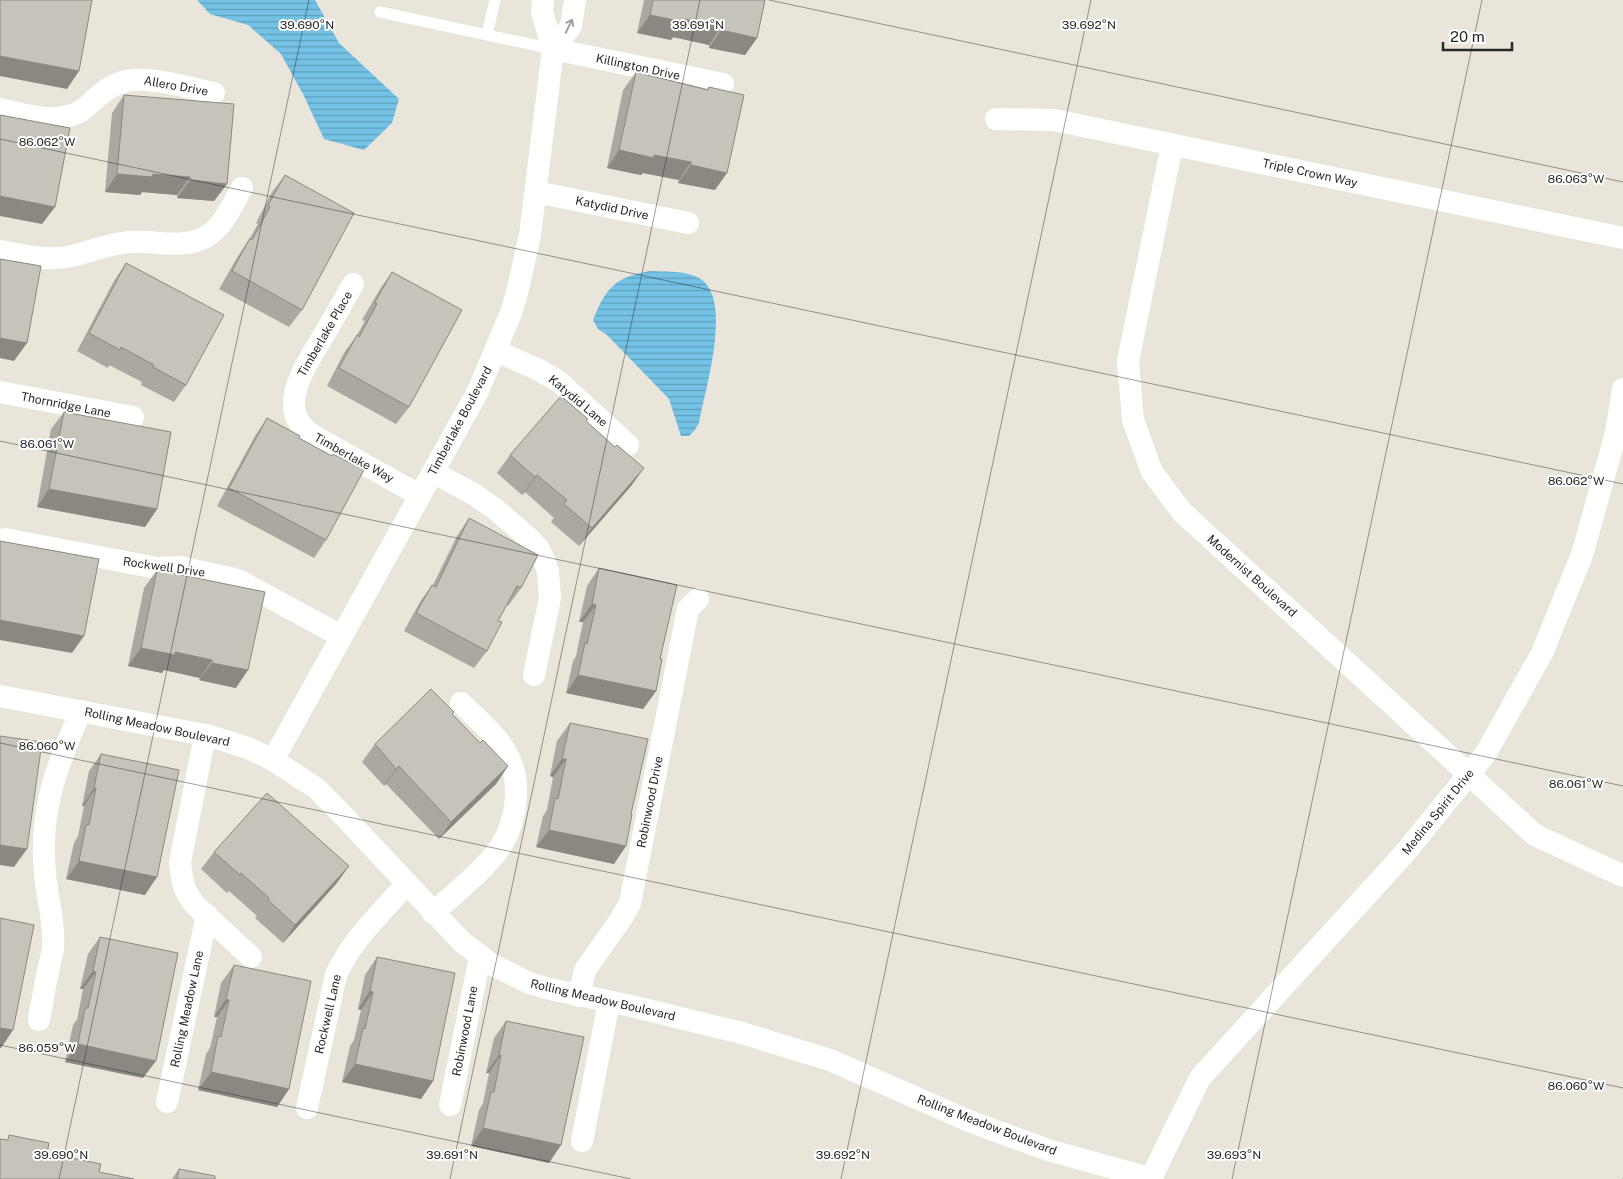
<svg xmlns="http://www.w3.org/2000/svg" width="1623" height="1179" font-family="'Public Sans',sans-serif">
	<defs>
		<pattern id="water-rules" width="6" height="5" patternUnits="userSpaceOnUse" patternTransform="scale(1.25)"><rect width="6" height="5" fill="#74c2e6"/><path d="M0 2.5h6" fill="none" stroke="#5f9eba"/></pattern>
	</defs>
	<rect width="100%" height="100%" fill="#eae5db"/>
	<g fill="url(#water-rules)">
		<polygon points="197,0 315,0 339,43 399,99 392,123 364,150 324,139 304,96 281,54 248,25 210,14"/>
		<path d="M650 271C664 272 685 270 699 278 734 297 705 391 699 423L694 431 689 436H681L669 399 607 335 598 329 593 320C606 288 615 277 650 271Z"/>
	</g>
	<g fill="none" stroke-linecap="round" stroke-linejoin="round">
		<g stroke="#fff" stroke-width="11">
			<polyline points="380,12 553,49"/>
			<polyline points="487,35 495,0"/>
		</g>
		<g stroke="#fff" stroke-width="22">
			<polyline points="553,49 723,84"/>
			<polyline points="553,49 571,26 575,0"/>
			<path d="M0 109C28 115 60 127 85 108 99 96 108 85 127 81 149 76 190 88 214 93"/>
			<polyline points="996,119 1054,120 1623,238"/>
			<polyline points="1172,145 1128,361 1133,420 1152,472 1182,512 1535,835 1623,876"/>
			<polyline points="536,192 688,223"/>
			<path d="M0 251C25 256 51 262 76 255 94 250 112 243 131 242 156 240 184 250 207 236 224 226 232 205 242 188"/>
			<path d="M353 284C343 302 333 320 322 338 305 367 273 411 314 436L419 495"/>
			<polyline points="496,351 539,370 558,381 628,445"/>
			<polyline points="0,392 133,417"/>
			<polyline points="433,472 475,495 495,509 529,538 538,548 544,560 548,572 550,598 534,675"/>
			<polyline points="5,539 157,568 180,567 238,580 341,636"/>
			<polyline points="0,696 210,736 248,748 273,760 316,788 339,811 462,942 491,964 529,983 550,989 631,1006 742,1033 830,1060 969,1121 1048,1150 1153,1179"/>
			<path d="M205 735 180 862C182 882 183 890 196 906L251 957"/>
			<polyline points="273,760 478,391 511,313 517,293 530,235 553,49 542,12 543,0"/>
			<path d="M433 913C454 894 486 869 501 846 517 821 522 780 507 754 496 734 476 718 461 703"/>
			<polyline points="579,996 585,970 621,919 630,903 688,609 698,599"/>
			<path d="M39 1020C42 1002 45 985 49 967 50 961 52 955 53 949 55 923 47 898 45 873 39 812 56 766 81 711"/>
			<polyline points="167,1102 207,915"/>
			<polyline points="450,1105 480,957"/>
			<path d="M307 1108 336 975C351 940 382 913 406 884"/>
			<polyline points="582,1141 609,1002"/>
			<polyline points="1151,1178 1200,1078 1404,854 1486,753 1542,653 1582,555 1616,433 1623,389"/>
		</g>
	</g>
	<g fill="#aaa8a0">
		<polygon points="644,0 765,0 757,38 745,55 709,48 709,45 673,37 671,40 637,33"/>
		<polygon points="636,72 707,89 709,87 715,190 678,183 679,180 643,173 641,175 607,168 623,90"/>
		<polygon points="124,95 227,184 214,201 177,198 177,195 142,192 140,195 105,192 112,113"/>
		<polygon points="285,175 302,310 289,327 219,289 238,256 250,238 258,224 256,223 272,192"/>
		<polygon points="126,263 186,385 174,402 141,385 142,382 109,365 108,368 77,351 114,281"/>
		<polygon points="392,272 409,407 396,424 327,386 344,353 357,335 365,321 362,320 380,289"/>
		<polygon points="64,412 157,509 145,527 37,507 51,429"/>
		<polygon points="267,418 299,438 332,456 326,540 314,558 217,506 255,436"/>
		<polygon points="586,422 615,447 644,468 631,486 579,546 551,522 554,518 525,492 522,495 497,473 510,455"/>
		<polygon points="469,518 521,588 508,606 507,605 498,621 487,651 474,668 404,631 420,602 432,585 433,585 457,536"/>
		<polygon points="599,568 660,659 656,691 643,709 566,693 573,661 576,656 583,622 579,622 587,586"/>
		<polygon points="157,570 236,688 199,680 200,678 164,670 162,673 128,666 144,588"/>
		<polygon points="453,715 480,743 508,766 496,784 439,839 386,784 384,786 362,762 375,744"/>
		<polygon points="570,723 614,864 536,847 543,816 547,810 553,777 550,776 557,741"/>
		<polygon points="101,754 145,895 66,879 74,843 78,836 84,806 82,806 89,771"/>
		<polygon points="214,852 349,866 336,884 283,943 255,918 257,916 229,891 227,893 201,869"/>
		<polygon points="100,937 143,1078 65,1062 73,1025 77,1020 83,989 80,989 88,954"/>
		<polygon points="377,957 433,1081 421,1099 342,1082 350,1046 354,1040 361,1010 358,1009 365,975"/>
		<polygon points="234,965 289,1089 277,1107 198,1090 206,1054 210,1048 217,1017 214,1017 221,983"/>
		<polygon points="506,1021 549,1163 471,1146 479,1110 483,1103 489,1073 486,1073 494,1038"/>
		<polygon points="179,1169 215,1179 172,1179"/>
	</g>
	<g fill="#8b8882">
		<polygon points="650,15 684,19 721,27 709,45 673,37 671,40 637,33"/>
		<polygon points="721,30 757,38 745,55 709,48"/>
		<polygon points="0,56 79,71 67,89 0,76"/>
		<polygon points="619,150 654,155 691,162 679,180 643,173 641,175 607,168"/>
		<polygon points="691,165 727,173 715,190 678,183"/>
		<polygon points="117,174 153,174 190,177 177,195 142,192 140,195 105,192"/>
		<polygon points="190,180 227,184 214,201 177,198"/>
		<polygon points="0,196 55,207 42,224 0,216"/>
		<polygon points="0,338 27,343 14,361 0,358"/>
		<polygon points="644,468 631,486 579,546 592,528"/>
		<polygon points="537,475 525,492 522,495 535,477"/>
		<polygon points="49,489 157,509 145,527 37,507"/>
		<polygon points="592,604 596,605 583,622 579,622"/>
		<polygon points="0,620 84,636 72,653 0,640"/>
		<polygon points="141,648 175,652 212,660 200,678 164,670 162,673 128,666"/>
		<polygon points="212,663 248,670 236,688 199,680"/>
		<polygon points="578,675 656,691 643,709 566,693"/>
		<polygon points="562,759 566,759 553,777 550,776"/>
		<polygon points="399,766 386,784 384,786 396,769"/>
		<polygon points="508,766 496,784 439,839 451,822"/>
		<polygon points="94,788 96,788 84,806 82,806"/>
		<polygon points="549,830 626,846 614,864 536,847"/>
		<polygon points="0,845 27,849 14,867 0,865"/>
		<polygon points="79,861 157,877 145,895 66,879"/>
		<polygon points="349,866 336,884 283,943 295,925"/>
		<polygon points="93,971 96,972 83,989 80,989"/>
		<polygon points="370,991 373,992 361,1010 358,1009"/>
		<polygon points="226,999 229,1000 217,1017 214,1017"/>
		<polygon points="0,1028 13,1030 1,1048 0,1048"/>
		<polygon points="78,1044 156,1061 143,1078 65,1062"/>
		<polygon points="499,1055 501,1055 489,1073 486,1073"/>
		<polygon points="355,1064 433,1081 421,1099 342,1082"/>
		<polygon points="211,1072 289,1089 277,1107 198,1090"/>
		<polygon points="483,1128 561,1145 549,1163 471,1146"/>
	</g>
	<g fill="#c6c3ba" stroke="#8b8882">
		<polygon points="0,0 92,0 79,71 0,56"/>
		<polygon points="653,0 765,0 757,38 721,30 721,27 684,19 684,22 650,15"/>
		<polygon points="636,72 708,90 709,87 744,95 727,173 691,165 691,162 654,155 654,158 619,150"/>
		<polygon points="124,95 234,104 227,184 190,180 190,177 153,174 152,177 117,174"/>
		<polygon points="0,115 70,128 55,207 0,196"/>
		<polygon points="285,175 354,213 302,310 232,271 250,238 252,240 270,207 268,205"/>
		<polygon points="0,259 41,266 27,343 0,338"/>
		<polygon points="126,263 224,315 186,385 153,367 154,365 121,347 120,350 89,333"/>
		<polygon points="392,272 462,310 409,407 339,368 357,335 359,337 377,304 375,302"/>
		<polygon points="561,396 588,419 586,421 615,447 617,445 644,468 592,528 564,504 567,500 537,475 535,477 510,455"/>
		<polygon points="64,412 171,432 157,509 49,489"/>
		<polygon points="267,418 300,436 299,438 332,456 333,454 364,470 326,540 229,488"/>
		<polygon points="469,518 538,555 521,588 517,586 498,621 502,622 487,651 416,613 432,585 436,587"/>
		<polygon points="0,541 99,559 84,636 0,620"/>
		<polygon points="599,568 677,585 660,659 662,659 656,691 578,675 585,643 587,644 596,605 592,604"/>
		<polygon points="157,570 265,592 248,670 212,663 212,660 175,652 175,655 141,648"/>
		<polygon points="431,689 454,712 452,714 480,743 483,740 508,766 451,822 399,766 396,769 375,744"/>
		<polygon points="570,723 648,739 631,814 632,814 626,846 549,830 555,798 558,799 566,759 562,759"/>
		<polygon points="0,736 42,742 27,849 0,845"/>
		<polygon points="101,754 179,770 157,877 79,861 86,825 89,825 96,788 94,788"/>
		<polygon points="267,793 349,866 295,925 268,900 269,898 241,873 240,875 214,852"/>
		<polygon points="0,918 34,925 13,1030 0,1028"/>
		<polygon points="100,937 178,953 156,1061 78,1044 85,1008 88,1008 96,972 93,971"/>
		<polygon points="377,957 455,973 433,1081 355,1064 363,1028 365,1029 373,992 370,991"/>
		<polygon points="234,965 311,981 289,1089 211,1072 218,1036 221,1037 229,1000 226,999"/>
		<polygon points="506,1021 584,1037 561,1145 483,1128 491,1092 494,1092 501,1055 499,1055"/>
		<polygon points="9,1135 49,1143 47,1153 101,1164 99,1172 134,1179 0,1179 0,1139 8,1140"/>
		<polygon points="179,1169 215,1176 215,1179 177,1179"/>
	</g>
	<defs><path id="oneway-shaft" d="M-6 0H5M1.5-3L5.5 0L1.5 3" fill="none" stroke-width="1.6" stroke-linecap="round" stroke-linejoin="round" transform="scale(1.25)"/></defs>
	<use stroke="#9f9f9f" href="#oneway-shaft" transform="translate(569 26) rotate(-64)"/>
	<path fill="none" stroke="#292929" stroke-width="1" stroke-opacity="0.45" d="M769 0 1623 182M0 139 1623 484M0 441 1623 786M0 743 1623 1088M0 1045 631 1179M59 1179 309 0M450 1179 700 0M841 1179 1091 0M1232 1179 1482 0M1623 1179V1178"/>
	<g text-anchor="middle" stroke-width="4" stroke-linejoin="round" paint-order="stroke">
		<g font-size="12" fill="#292929" stroke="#fff">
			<text transform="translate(638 67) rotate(12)" y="4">Killington Drive</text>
			<text transform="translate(176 86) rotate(10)" y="4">Allero Drive</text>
			<text transform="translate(1310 173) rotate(12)" y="4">Triple Crown Way</text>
			<text transform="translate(612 208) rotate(12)" y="4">Katydid Drive</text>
			<text transform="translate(325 334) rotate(-60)" y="4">Timberlake Place</text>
			<text transform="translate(578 401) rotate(40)" y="4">Katydid Lane</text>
			<text transform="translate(66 405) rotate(11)" y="4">Thornridge Lane</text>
			<text transform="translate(460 421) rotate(-62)" y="4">Timberlake Boulevard</text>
			<text transform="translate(354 458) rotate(29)" y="4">Timberlake Way</text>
			<text transform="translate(164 567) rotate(8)" y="4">Rockwell Drive</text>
			<text transform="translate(1252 576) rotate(42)" y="4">Modernist Boulevard</text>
			<text transform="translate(157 727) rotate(12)" y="4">Rolling Meadow Boulevard</text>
			<text transform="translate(650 802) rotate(-79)" y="4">Robinwood Drive</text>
			<text transform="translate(1438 812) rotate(-51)" y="4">Medina Spirit Drive</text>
			<text transform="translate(603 1000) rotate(13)" y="4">Rolling Meadow Boulevard</text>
			<text transform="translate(187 1009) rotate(-78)" y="4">Rolling Meadow Lane</text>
			<text transform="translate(328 1014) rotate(-77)" y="4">Rockwell Lane</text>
			<text transform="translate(465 1031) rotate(-79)" y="4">Robinwood Lane</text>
			<text transform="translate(987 1125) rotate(21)" y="4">Rolling Meadow Boulevard</text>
		</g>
	</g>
	<g font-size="12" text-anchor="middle" fill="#292929" stroke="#fff" stroke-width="4" stroke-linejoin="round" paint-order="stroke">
		<text x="307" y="29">39.690°N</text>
		<text x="698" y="29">39.691°N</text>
		<text x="1089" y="29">39.692°N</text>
		<text x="47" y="146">86.062°W</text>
		<text x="1576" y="183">86.063°W</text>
		<text x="47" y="448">86.061°W</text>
		<text x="1576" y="485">86.062°W</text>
		<text x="47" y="750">86.060°W</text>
		<text x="1576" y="788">86.061°W</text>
		<text x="47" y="1052">86.059°W</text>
		<text x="1576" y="1090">86.060°W</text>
		<text x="61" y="1159">39.690°N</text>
		<text x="452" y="1159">39.691°N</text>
		<text x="843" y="1159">39.692°N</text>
		<text x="1234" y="1159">39.693°N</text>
	</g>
	<path d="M1443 42v8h69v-8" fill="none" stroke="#292929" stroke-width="2.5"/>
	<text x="1450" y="42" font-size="15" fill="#292929" stroke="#ffffff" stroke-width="4" paint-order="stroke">20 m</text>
</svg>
